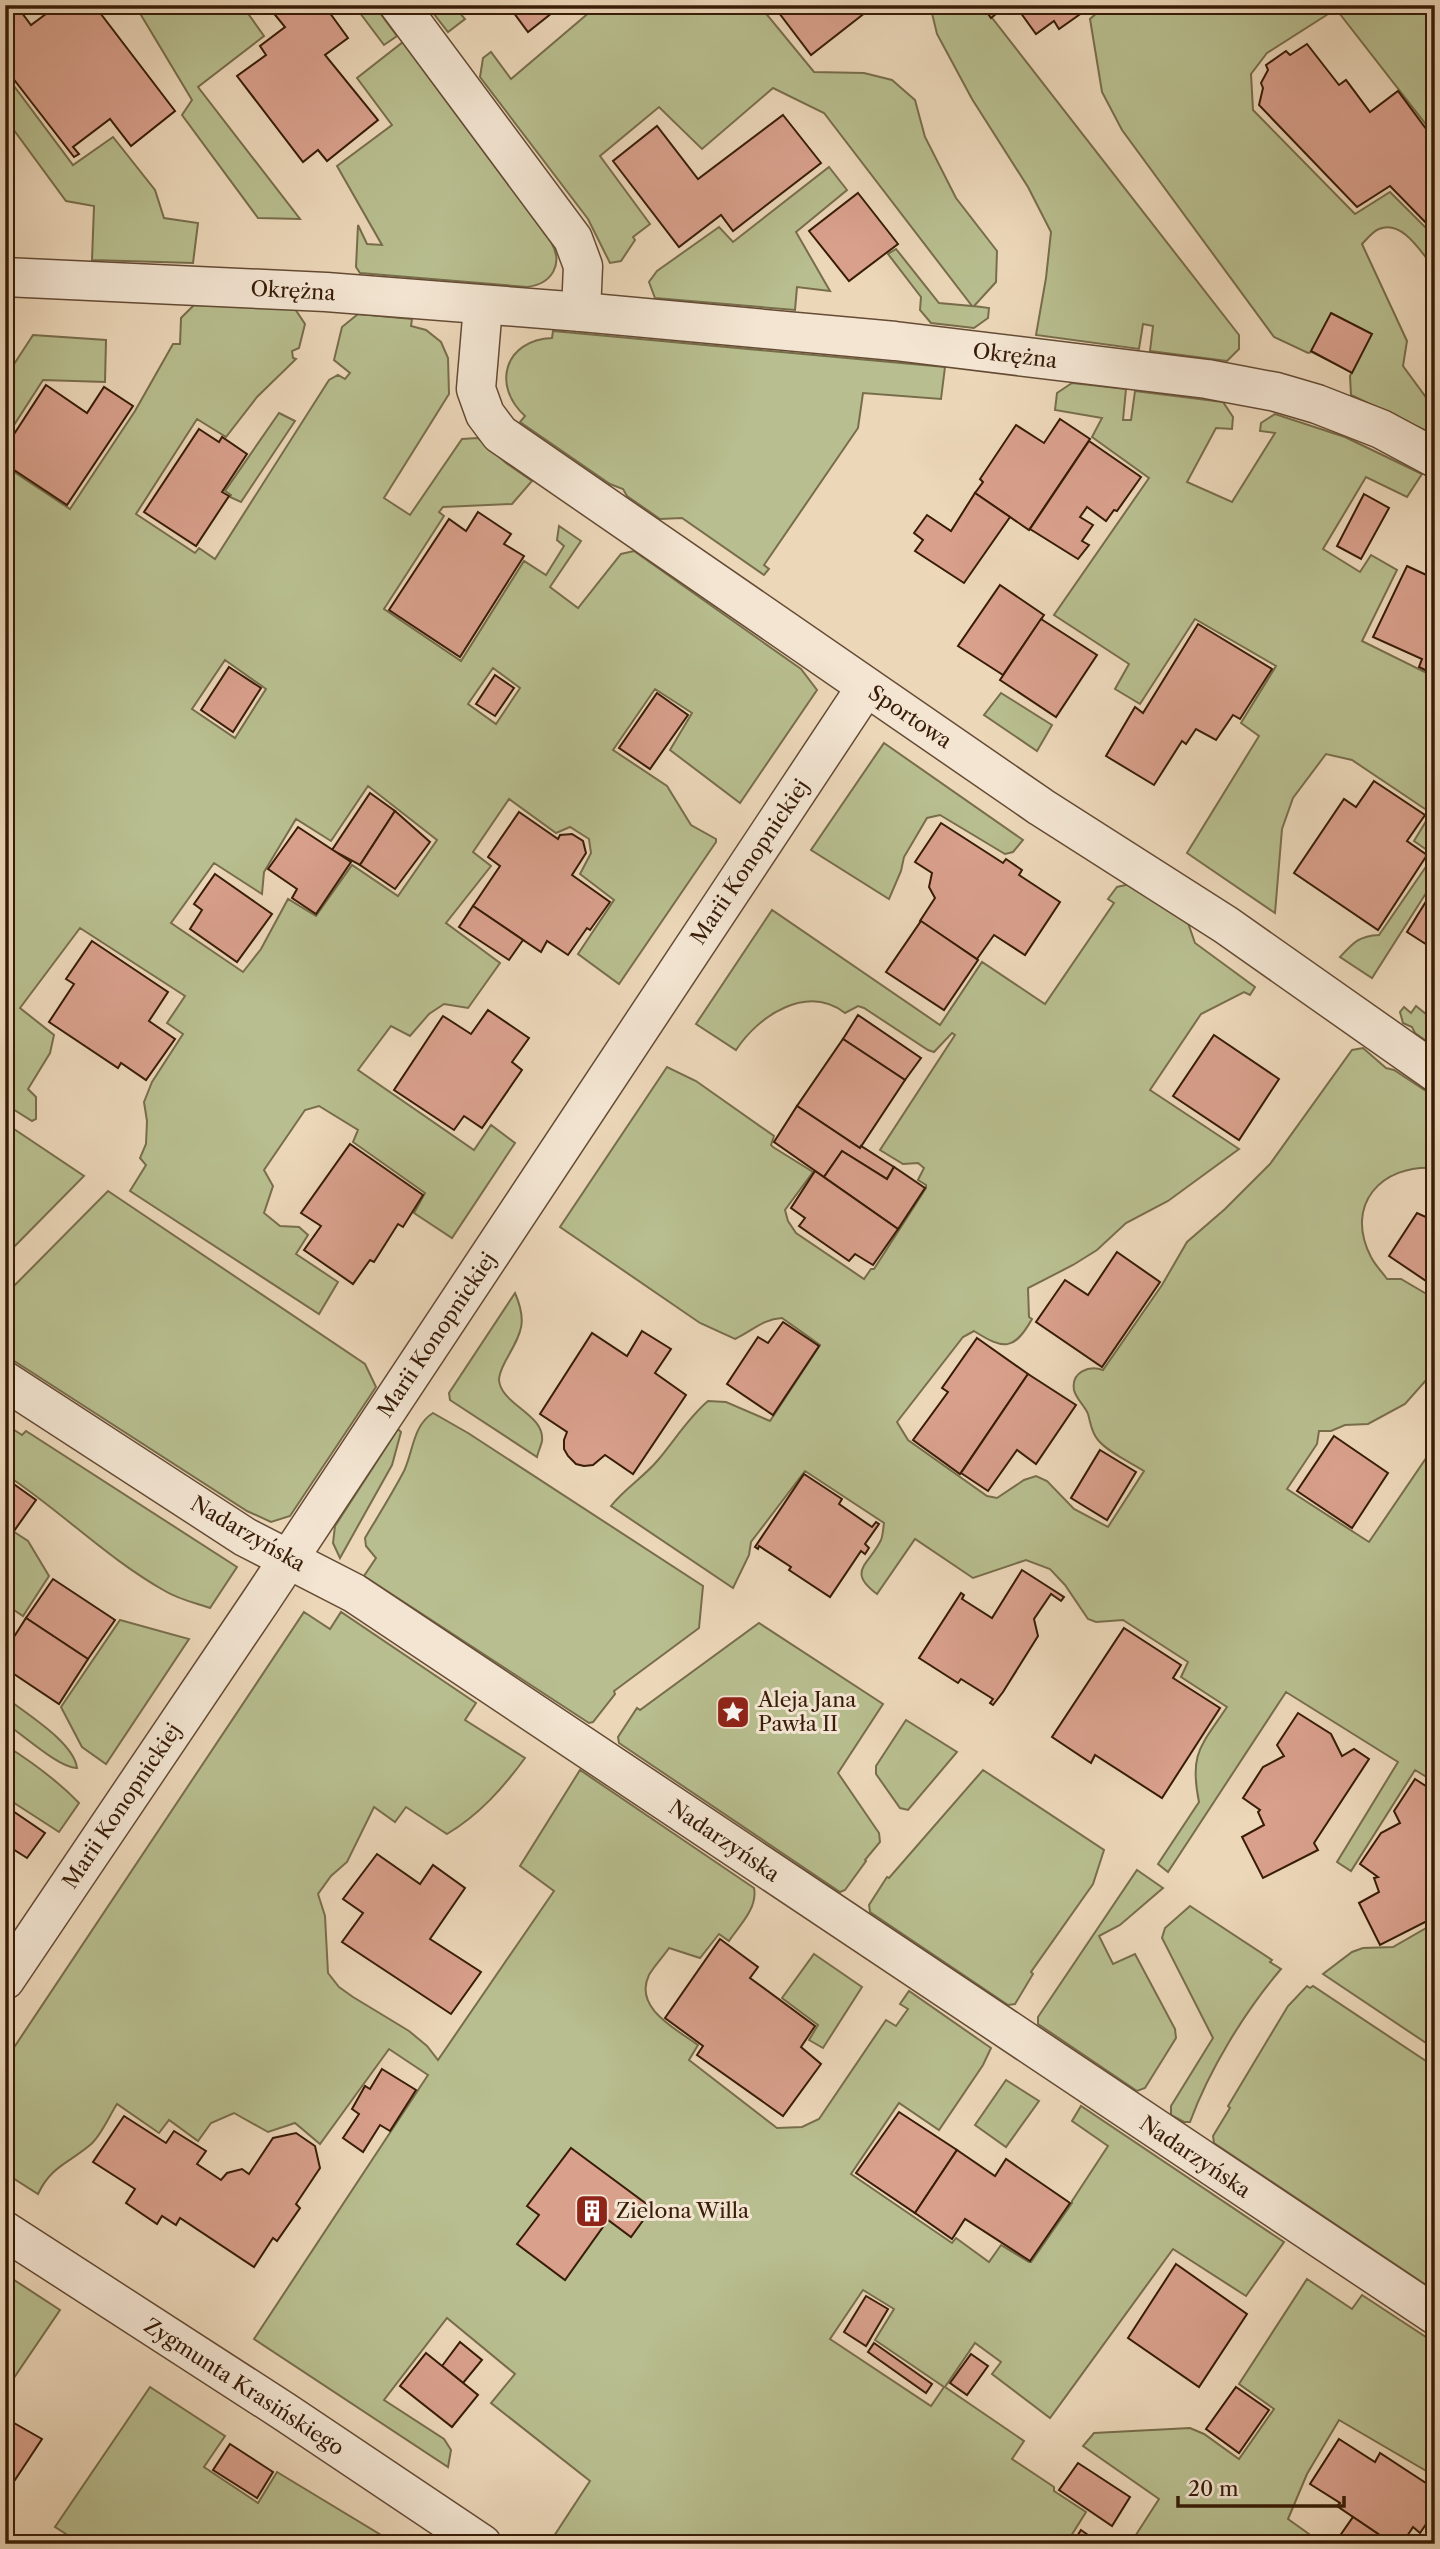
<svg xmlns="http://www.w3.org/2000/svg" width="1440" height="2549" font-family="'Libre Caslon Text',serif">
	<rect width="100%" height="100%" fill="#ecd7b9"/>
	<filter id="stains"><feTurbulence type="fractalNoise" baseFrequency=".00286" numOctaves="4"/><feColorMatrix values="0 0 0 0 .2 0 0 0 0 .09 0 0 0 0 .02 0 0 0 .5 -.17"/></filter>
	<radialGradient id="worn" r=".72"><stop offset=".6" stop-color="#630" stop-opacity="0"/><stop offset="1" stop-color="#630" stop-opacity=".3"/></radialGradient>
	<g fill="#b8be8f" stroke="#786d4b" stroke-width="2" fill-rule="evenodd">
		<polygon points="135,5 242,5 264,36 198,87 300,219 258,218 182,115 192,100"/>
		<polygon points="354,5 374,5 397,36 384,45"/>
		<polygon points="427,5 453,5 465,19 448,32"/>
		<polygon points="598,5 759,5 814,72 864,73 892,80 915,100 925,137 956,198 997,251 996,282 974,306 989,308 988,318 974,328 931,323 920,310 921,297 888,254 896,249 939,303 972,306 824,113 773,88 702,149 659,107 600,156 650,224 633,237 635,240 621,261 610,263 588,219 480,77 483,58 491,52 511,79"/>
		<polygon points="930,5 982,5 1239,335 1239,349 1227,361 1150,351 1153,326 1143,324 1139,349 1036,335 1046,278 1051,232 1028,187 972,99 937,34"/>
		<path d="M1106 5H1435V136L1336 9 1267 53 1251 74 1253 110 1355 214 1390 192 1430 232 1435 228V269C1422 254 1403 219 1379 229 1373 231 1367 239 1362 244L1407 341 1403 366 1428 400 1431 399 1435 403V435L1351 395 1350 376 1352 372 1312 352 1308 353 1274 337 1122 130 1102 92 1090 19Z"/>
		<path d="M403 42 551 242C564 264 552 284 527 287L360 273 356 267 358 225 367 244 382 245 337 166 392 125 357 78Z"/>
		<polygon points="5,74 73,165 113,137 155,190 164,218 198,223 193,263 92,260 94,206 66,201 5,118"/>
		<polygon points="829,167 847,190 796,232 830,291 797,287 795,310 655,298 649,282 657,271 719,227 733,242"/>
		<path d="M194 305 295 309 305 324 299 348 292 351 293 358 296 359 257 397 226 437 197 419 136 514 195 553 199 548 215 559 329 380 338 375 345 379 350 373 334 360 342 327 358 314 412 319 411 326 426 330 441 342 448 358 449 394 384 498 410 515 462 439 478 438 506 463 532 481 512 504 443 507 439 512 444 516 384 609 461 661 524 561 546 575 564 546 557 540 559 526 581 541 550 587 578 608 621 554 634 551 801 669 817 690 740 803 670 750 692 713 655 689 613 750 667 786 691 825 716 839V842L619 984 578 954 614 900 580 874 591 853 589 839 570 827 556 833 509 799 473 852 491 866 446 923 500 963 468 1008 444 1004 429 1014 410 1036 391 1026 358 1070 474 1150 491 1125 515 1143 452 1238 414 1213 425 1193 353 1142 358 1130 319 1106 305 1110 264 1170 273 1186 264 1213 280 1226 299 1227 308 1235 296 1254 338 1282 319 1314 130 1191 146 1165 140 1158 146 1144 147 1121 144 1102 152 1082 183 1034 167 1023 185 996 80 928 20 1008 54 1035 50 1053 28 1089 36 1097V1119L32 1121 5 1104V466L70 509 135 411 173 344H180L181 318ZM225 660 266 689 235 738 192 709ZM493 668 520 688 496 724 468 704ZM368 786 437 840 398 896 352 865 316 916 288 899 261 949 243 972 171 923 214 863 262 894 264 872 296 819 331 841Z"/>
		<path d="M553 331 945 367 941 399 863 393 858 428 764 565 769 569 764 575 682 518 660 519 627 496 623 489 610 484 520 422 525 416C491 385 505 340 552 338Z"/>
		<polygon points="33,335 106,340 105,382 43,380 5,439 5,378"/>
		<path d="M1072 383 1126 389 1123 420H1131L1135 391 1223 402 1233 417 1232 429 1216 428 1187 482 1232 502 1275 433 1260 431 1261 423 1275 414 1345 437 1422 474 1407 497 1366 477 1323 549 1360 572 1371 555 1397 570 1362 641 1435 677V879L1372 978 1340 957C1354 942 1359 936 1379 935L1434 855 1414 841 1431 813 1352 760 1326 754 1293 798 1282 829 1275 913 1187 853 1259 736 1241 723 1276 666 1195 619 1140 704 1115 689 1129 664 1054 615 1149 478 1092 437 1102 418 1055 410 1057 393Z"/>
		<polygon points="279,413 295,421 241,502 230,497 231,495 225,491"/>
		<polygon points="1001,693 1052,725 1037,751 984,715"/>
		<polygon points="884,743 1023,840 1013,852 1005,854 940,815 927,818 904,857 901,871 889,899 811,850"/>
		<path d="M1130 884 1188 923 1195 943 1255 987 1250 995 1244 992 1201 1014 1150 1090 1239 1149 1168 1201 1126 1223 1097 1250 1073 1265 1028 1288 1029 1317 1032 1319C1014 1351 1004 1350 974 1331L963 1337 897 1422 908 1440 987 1496 997 1498 1024 1480 1036 1476 1047 1481 1074 1509 1108 1527 1144 1471C1130 1462 1109 1453 1098 1440 1091 1432 1091 1424 1088 1414 1085 1406 1076 1399 1074 1390 1071 1372 1089 1365 1103 1370L1162 1285 1187 1242 1225 1209 1270 1164 1352 1050 1363 1048 1386 1068 1394 1070 1435 1097V1168C1381 1164 1344 1205 1371 1257 1375 1265 1382 1272 1387 1279H1401L1435 1299V1370L1405 1404 1368 1424 1345 1425 1331 1431H1319L1317 1444 1287 1489 1369 1542 1435 1445V1782L1415 1770 1351 1871 1337 1862 1398 1762 1286 1692 1168 1872 1158 1864 1199 1802C1189 1753 1201 1746 1227 1707L1181 1677 1188 1662 1123 1620 1096 1622 1088 1619 1065 1585 1050 1569 1026 1560 973 1578 915 1539 877 1594C846 1571 869 1565 881 1540 883 1535 883 1529 884 1523L805 1471 751 1542 749 1555 733 1588 611 1506C625 1488 644 1477 658 1460 675 1440 688 1418 708 1401L726 1402 770 1421 820 1345 782 1318C763 1319 752 1331 735 1339L700 1323 560 1227 667 1067 696 1081 774 1136 771 1145 773 1147 813 1172 785 1210 788 1221 796 1233 864 1279 871 1269H874L926 1188V1185L918 1180 924 1168 918 1163 903 1164 880 1150 955 1035 952 1033 934 1052 928 1050 864 1008 858 1006 845 1013C807 984 759 1015 736 1050L696 1024 772 910 940 1025 982 962 1045 1004 1114 903 1108 899 1117 887Z"/>
		<polygon points="1435,1001 1435,1047 1415,1033 1412,1027 1403,1023 1400,1012 1404,1007 1411,1013 1416,1006 1426,1014"/>
		<polygon points="5,1123 84,1176 5,1256"/>
		<polygon points="108,1191 365,1364 376,1387 290,1516 271,1522 247,1511 5,1355 5,1295"/>
		<path d="M515 1293C528 1323 521 1333 506 1360 503 1366 499 1373 499 1380 501 1405 545 1414 542 1441 541 1446 538 1452 537 1457L450 1400 449 1393Z"/>
		<path d="M433 1413 468 1433 703 1586 699 1628 614 1691 615 1694 593 1722 589 1723 364 1576 376 1558 366 1546 365 1538C378 1516 392 1494 404 1471 413 1452 413 1425 433 1413Z"/>
		<path d="M5 1424 22 1435 26 1431 237 1567 210 1608C195 1603 178 1599 165 1591 108 1559 62 1512 8 1476L5 1479Z"/>
		<polygon points="398,1429 401,1432 392,1465 340,1558 333,1543 335,1526"/>
		<polygon points="5,1526 28,1541 49,1576 23,1616 5,1604"/>
		<path d="M304 1612 330 1629 341 1612 476 1703 465 1720 525 1758C503 1788 479 1815 447 1834L406 1807 395 1822 374 1807 347 1862 331 1876 318 1894 325 1916 328 1973 339 1987 353 1997 409 2031 427 2046 438 2060 554 1891 520 1866 580 1770 754 1888C758 1908 739 1926 729 1941L719 1934 700 1958 669 1948C663 1957 654 1966 649 1975 633 2008 676 2029 698 2045L689 2060 777 2128 802 2127 819 2119 886 2020 896 2026 908 2009 900 2004 909 1991 991 2048 983 2065 939 2130 899 2103 851 2174 952 2243 956 2238 989 2262 1001 2245 1029 2262H1031L1072 2203V2201L1108 2146 1072 2121 1081 2106 1284 2242 1246 2296 1173 2249 1050 2418 992 2374 1001 2362 975 2343 945 2387 1024 2441 1012 2459 1054 2487V2491L1086 2512 1066 2544H560L553 2539 554 2536 590 2481 491 2403 515 2374 447 2318 384 2400 444 2439 451 2450 448 2467 254 2339 428 2075 389 2049 320 2144 295 2123 268 2132 234 2113 211 2123 198 2141 169 2120 159 2133 117 2104C109 2116 101 2136 90 2145 69 2163 51 2166 38 2194L5 2173V2061ZM863 2290 894 2309 875 2340 944 2387 931 2406 830 2339Z"/>
		<polygon points="120,1620 189,1639 106,1764 82,1747 61,1707"/>
		<polygon points="759,1623 883,1704 838,1773 879,1833 880,1842 865,1860 866,1861 845,1890 840,1892 619,1743 618,1737 637,1708 640,1710"/>
		<path d="M5 1697C25 1713 74 1742 77 1768 60 1769 21 1733 5 1723Z"/>
		<polygon points="906,1720 957,1752 908,1810 900,1808 876,1774 876,1766"/>
		<path d="M5 1745C32 1762 57 1780 79 1803L59 1832 5 1797Z"/>
		<polygon points="983,1770 1104,1850 1093,1884 1031,1972 1033,1974 1015,2004 1008,2005 870,1912 869,1905 887,1877 889,1878"/>
		<polygon points="1137,1870 1163,1888 1120,1925 1099,1936 1113,1964 1135,1954 1175,2029 1176,2038 1145,2088 1137,2091 1038,2024 1038,2017"/>
		<path d="M1190 1906 1272 1960 1270 1962 1281 1969C1245 2011 1209 2070 1190 2122H1184L1171 2115V2106L1213 2038 1162 1938 1165 1928Z"/>
		<polygon points="1435,1923 1435,2049 1323,1974 1352,1952 1363,1948 1393,1947"/>
		<polygon points="814,1954 862,1987 823,2048 809,2040 818,2025 782,1998"/>
		<polygon points="1307,1986 1310,1988 1313,1986 1435,2067 1435,2291 1214,2143 1213,2136 1230,2108 1228,2106 1288,2006"/>
		<polygon points="1006,2080 1039,2101 1006,2147 975,2125"/>
		<polygon points="5,2274 60,2310 5,2391"/>
		<polygon points="1307,2279 1352,2309 1362,2295 1435,2343 1435,2476 1339,2420 1307,2474 1288,2519 1323,2544 1285,2544 1277,2538 1273,2544 1136,2544 1132,2541 1159,2499 1083,2446 1094,2433 1190,2428 1204,2434 1239,2459 1274,2409 1239,2384"/>
		<polygon points="150,2387 225,2436 204,2467 258,2503 277,2472 396,2544 82,2544 55,2527"/>
	</g>
	<g fill="#d9a08c" stroke="#381c07" stroke-width="2">
		<polygon points="5,5 16,5 31,25 58,5 94,5 175,111 131,146 110,119 73,147 79,154 74,157 5,68"/>
		<polygon points="267,5 324,5 348,38 325,55 378,120 327,161 318,150 303,162 237,76 266,55 260,46 285,27"/>
		<polygon points="508,5 562,5 528,32"/>
		<polygon points="773,5 875,5 811,55"/>
		<polygon points="982,5 1007,5 991,18"/>
		<polygon points="1015,5 1083,5 1086,10 1059,29 1054,21 1036,34"/>
		<polygon points="1307,44 1339,85 1346,80 1370,112 1398,91 1435,141 1435,224 1431,228 1390,186 1357,207 1259,105 1263,88 1261,83 1268,70 1266,65 1286,51 1290,55"/>
		<polygon points="783,115 821,163 733,231 721,215 679,247 613,161 657,126 698,179"/>
		<polygon points="858,193 898,244 849,281 809,231"/>
		<polygon points="1435,291 1435,308 1427,297"/>
		<polygon points="1331,313 1372,334 1352,373 1311,351"/>
		<polygon points="46,385 87,413 104,387 133,406 67,505 5,464 5,448"/>
		<polygon points="1060,419 1090,439 1029,530 975,493 983,482 980,479 1016,425 1044,443"/>
		<polygon points="199,429 219,442 222,437 247,454 222,492 229,496 196,546 144,512"/>
		<polygon points="1089,441 1141,477 1117,511 1114,510 1106,521 1087,507 1080,517 1093,525 1082,541 1089,545 1078,559 1030,529"/>
		<polygon points="975,493 1010,517 964,583 915,551 923,540 914,533 927,515 951,531"/>
		<polygon points="1364,494 1389,508 1361,559 1337,546"/>
		<polygon points="478,512 511,534 504,544 524,556 460,657 389,610 449,519 466,531"/>
		<polygon points="1407,566 1435,579 1435,675 1419,667 1422,659 1373,637"/>
		<polygon points="1000,585 1044,615 1003,675 958,646"/>
		<polygon points="1041,619 1097,655 1056,717 1000,680"/>
		<polygon points="1198,624 1272,669 1240,719 1233,715 1216,740 1196,729 1186,744 1182,741 1154,785 1106,756 1135,707 1143,713"/>
		<polygon points="229,667 261,688 233,732 201,710"/>
		<polygon points="495,675 514,688 495,716 476,704"/>
		<polygon points="657,693 688,715 650,769 619,748"/>
		<polygon points="1374,781 1425,815 1407,841 1427,855 1378,930 1294,873 1344,799 1356,807"/>
		<polygon points="370,793 395,811 360,865 332,850"/>
		<polygon points="395,811 430,842 395,889 360,865"/>
		<polygon points="519,812 558,839 560,835 572,834 583,841 586,853 572,875 610,902 590,930 587,928 568,955 547,941 541,952 473,906 500,866 488,857"/>
		<polygon points="941,823 1003,863 1006,859 1022,870 1019,875 1060,902 1025,955 994,935 977,959 920,921 935,898 929,887 932,873 915,862"/>
		<polygon points="298,827 351,862 316,914 292,898 297,889 268,869"/>
		<polygon points="215,874 272,914 237,962 190,929 202,910 194,904"/>
		<polygon points="1435,887 1435,950 1407,932"/>
		<polygon points="473,906 523,940 509,960 459,927"/>
		<polygon points="921,921 978,960 944,1010 886,972"/>
		<polygon points="92,941 168,992 149,1021 175,1039 146,1080 121,1063 118,1068 49,1022 74,984 66,979"/>
		<polygon points="488,1010 529,1038 512,1062 522,1070 482,1128 464,1116 454,1130 394,1090 443,1016 471,1034"/>
		<polygon points="858,1015 921,1058 905,1080 843,1039"/>
		<polygon points="1214,1035 1279,1079 1239,1140 1173,1096"/>
		<polygon points="843,1039 905,1080 860,1148 797,1106"/>
		<polygon points="797,1106 860,1148 861,1146 894,1167 887,1179 842,1151 824,1177 774,1142"/>
		<polygon points="350,1144 423,1195 403,1227 398,1224 374,1262 370,1260 353,1284 304,1250 321,1226 301,1213"/>
		<polygon points="842,1151 887,1179 894,1167 925,1188 898,1229 824,1177"/>
		<polygon points="815,1171 898,1229 873,1265 855,1254 849,1261 799,1226 805,1218 791,1208"/>
		<polygon points="1435,1209 1435,1287 1389,1256 1417,1213 1428,1218"/>
		<polygon points="1117,1252 1160,1282 1102,1367 1036,1322 1065,1280 1088,1295"/>
		<polygon points="783,1322 819,1346 773,1415 727,1384 758,1337 768,1343"/>
		<polygon points="642,1331 671,1349 655,1373 686,1395 633,1474 605,1455 593,1465 584,1466 576,1464 568,1456 564,1449 564,1440 567,1432 540,1414 592,1333 627,1356"/>
		<polygon points="977,1338 1028,1374 960,1474 913,1440 948,1392 942,1388"/>
		<polygon points="1028,1374 1076,1405 1036,1464 1017,1450 988,1491 961,1473"/>
		<polygon points="1334,1436 1388,1473 1352,1528 1297,1491"/>
		<polygon points="1100,1450 1136,1472 1107,1520 1071,1498"/>
		<polygon points="804,1474 842,1499 839,1504 872,1527 876,1522 879,1524 865,1544 869,1548 865,1554 861,1551 830,1597 789,1570 791,1567 759,1546 758,1549 755,1547"/>
		<polygon points="8,1480 36,1500 14,1531 5,1524 5,1485"/>
		<polygon points="1022,1570 1064,1597 1061,1601 1051,1594 1034,1619 1038,1636 1003,1692 993,1705 990,1703 993,1699 961,1679 958,1683 919,1658 961,1593 964,1595 962,1599 992,1618"/>
		<polygon points="53,1579 115,1620 88,1659 26,1618"/>
		<polygon points="26,1618 88,1659 59,1704 5,1668 5,1651"/>
		<polygon points="1124,1628 1181,1665 1173,1678 1220,1708 1162,1798 1095,1755 1091,1763 1052,1737"/>
		<polygon points="1298,1713 1331,1734 1342,1756 1354,1749 1369,1759 1314,1843 1318,1850 1263,1878 1242,1837 1264,1825 1258,1812 1260,1810 1243,1798 1263,1767 1284,1756 1277,1745"/>
		<polygon points="1415,1779 1435,1792 1435,1905 1432,1910 1435,1917 1380,1945 1359,1903 1379,1892 1374,1878 1378,1877 1360,1864 1381,1833 1400,1823 1394,1811"/>
		<polygon points="7,1807 45,1833 27,1858 5,1844"/>
		<polygon points="377,1854 420,1884 433,1865 465,1888 430,1939 481,1972 451,2014 342,1942 363,1913 343,1899"/>
		<polygon points="720,1939 758,1967 750,1978 815,2026 801,2047 821,2064 783,2116 697,2055 703,2046 665,2018"/>
		<polygon points="382,2069 416,2090 390,2131 380,2125 363,2152 343,2138 359,2114 352,2109 365,2086 370,2089"/>
		<polygon points="899,2112 957,2150 915,2213 856,2173"/>
		<polygon points="124,2116 166,2143 174,2131 206,2151 197,2164 221,2180 227,2173 242,2169 249,2174 273,2138 296,2133 315,2146 320,2168 296,2204 300,2208 277,2241 273,2238 254,2267 180,2218 176,2225 162,2216 157,2224 126,2203 135,2189 93,2162"/>
		<polygon points="571,2148 652,2208 631,2237 608,2220 565,2280 517,2244 539,2215 527,2206"/>
		<polygon points="957,2150 995,2176 1006,2159 1070,2203 1030,2261 965,2219 952,2239 915,2213"/>
		<polygon points="1176,2264 1247,2314 1199,2387 1128,2338"/>
		<polygon points="866,2296 888,2309 866,2346 844,2332"/>
		<polygon points="460,2342 482,2360 463,2383 442,2366"/>
		<polygon points="874,2343 932,2384 926,2393 868,2352"/>
		<polygon points="426,2353 478,2395 452,2427 400,2386"/>
		<polygon points="971,2354 988,2366 967,2395 950,2383"/>
		<polygon points="1236,2387 1269,2410 1239,2453 1206,2429"/>
		<polygon points="14,2423 42,2439 5,2495 5,2430 8,2432"/>
		<polygon points="1339,2439 1375,2462 1380,2453 1435,2489 1435,2511 1420,2533 1413,2527 1402,2544 1393,2544 1337,2506 1340,2503 1310,2484"/>
		<polygon points="230,2444 273,2472 257,2498 213,2470"/>
		<polygon points="1078,2463 1130,2497 1112,2526 1059,2490"/>
		<polygon points="1353,2517 1393,2544 1343,2544 1337,2540"/>
		<polygon points="1081,2530 1101,2544 1072,2544"/>
	</g>
	<g fill="none" stroke-linecap="round" stroke-linejoin="round">
		<g stroke="#654b34" stroke-width="41">
			<g id="minor">
				<polyline points="399,5 573,239 583,266 581,312"/>
				<polyline points="5,277 326,292 581,312 895,341 1207,379 1276,392 1317,404 1381,429 1435,458"/>
				<polyline points="483,306 476,389 485,414 500,434 1041,807 1226,925 1435,1072"/>
				<polyline points="5,1381 245,1537 354,1593 1435,2315"/>
				<polyline points="5,1980 262,1599 866,687"/>
				<polyline points="5,2231 285,2412 482,2544"/>
			</g>
		</g>
		<use href="#minor" stroke="#f3e5d2" stroke-width="38"/>
	</g>
	<defs>
		<g id="sight-square" transform="scale(1.75)"><rect x="-9" y="-9" width="18" height="18" rx="4" fill="#8f2418" stroke="#f3e5d2"/><path d="M0-6L1.8-2.2L6-1.7L2.9 1.2L3.7 5.4L0 3.3L-3.7 5.4L-2.9 1.2L-6-1.7L-1.8-2.2Z" fill="#fff"/></g>
		<g id="building-square" transform="scale(1.75)"><rect x="-9" y="-9" width="18" height="18" rx="4" fill="#8f2418" stroke="#f3e5d2"/><path d="M-4-6H4V6H1V3H-1V6H-4ZM-2.5-4.3h1.7v1.8h-1.7ZM.8-4.3h1.7v1.8H.8ZM-2.5-1h1.7V.8h-1.7ZM.8-1h1.7V.8H.8Z" fill="#fff"/></g>
	</defs>
	<g fill-rule="evenodd">
		<use href="#sight-square" x="733" y="1712"/>
		<use href="#building-square" x="592" y="2211"/>
	</g>
	<g text-anchor="middle" stroke-width="6" stroke-linejoin="round" paint-order="stroke">
		<g font-size="21" fill="#381c07" stroke="#f3e5d2">
			<text transform="translate(293 291) rotate(3)" y="7">Okrężna</text>
			<text transform="translate(1015 356) rotate(7)" y="7">Okrężna</text>
			<text transform="translate(910 717) rotate(34)" y="7">Sportowa</text>
			<text transform="translate(750 862) rotate(-56)" y="7">Marii Konopnickiej</text>
			<text transform="translate(437 1335) rotate(-56)" y="7">Marii Konopnickiej</text>
			<text transform="translate(248 1534) rotate(30)" y="7">Nadarzyńska</text>
			<text transform="translate(122 1806) rotate(-56)" y="7">Marii Konopnickiej</text>
			<text transform="translate(724 1841) rotate(34)" y="7">Nadarzyńska</text>
			<text transform="translate(1195 2157) rotate(34)" y="7">Nadarzyńska</text>
			<text transform="translate(244 2387) rotate(33)" y="7">Zygmunta Krasińskiego</text>
		</g>
		<g font-size="21" fill="#381c07" stroke="#f3e5d2" text-anchor="start">
			<text x="758" y="1707">Aleja Jana<tspan x="758" dy="24">Pawła II</tspan></text>
			<text x="616" y="2218">Zielona Willa</text>
		</g>
	</g>
	<rect width="1440" height="2549" fill="none" stroke="#ecd7b9" stroke-width="28"/>
	<rect x="7" y="7" width="1426" height="2535" fill="none" stroke="#381c07" stroke-width="3.5"/>
	<rect x="14" y="14" width="1412" height="2521" fill="none" stroke="#381c07" stroke-width="2"/>
	<path d="M1178 2496v10h166v-10" fill="none" stroke="#381c07" stroke-width="3.5"/>
	<text x="1188" y="2496" font-size="21" fill="#381c07" stroke="#f3e5d2" stroke-width="5" paint-order="stroke">20 m</text>
	<rect width="100%" height="100%" filter="url(#stains)"/>
	<rect width="100%" height="100%" fill="url(#worn)"/>
</svg>
